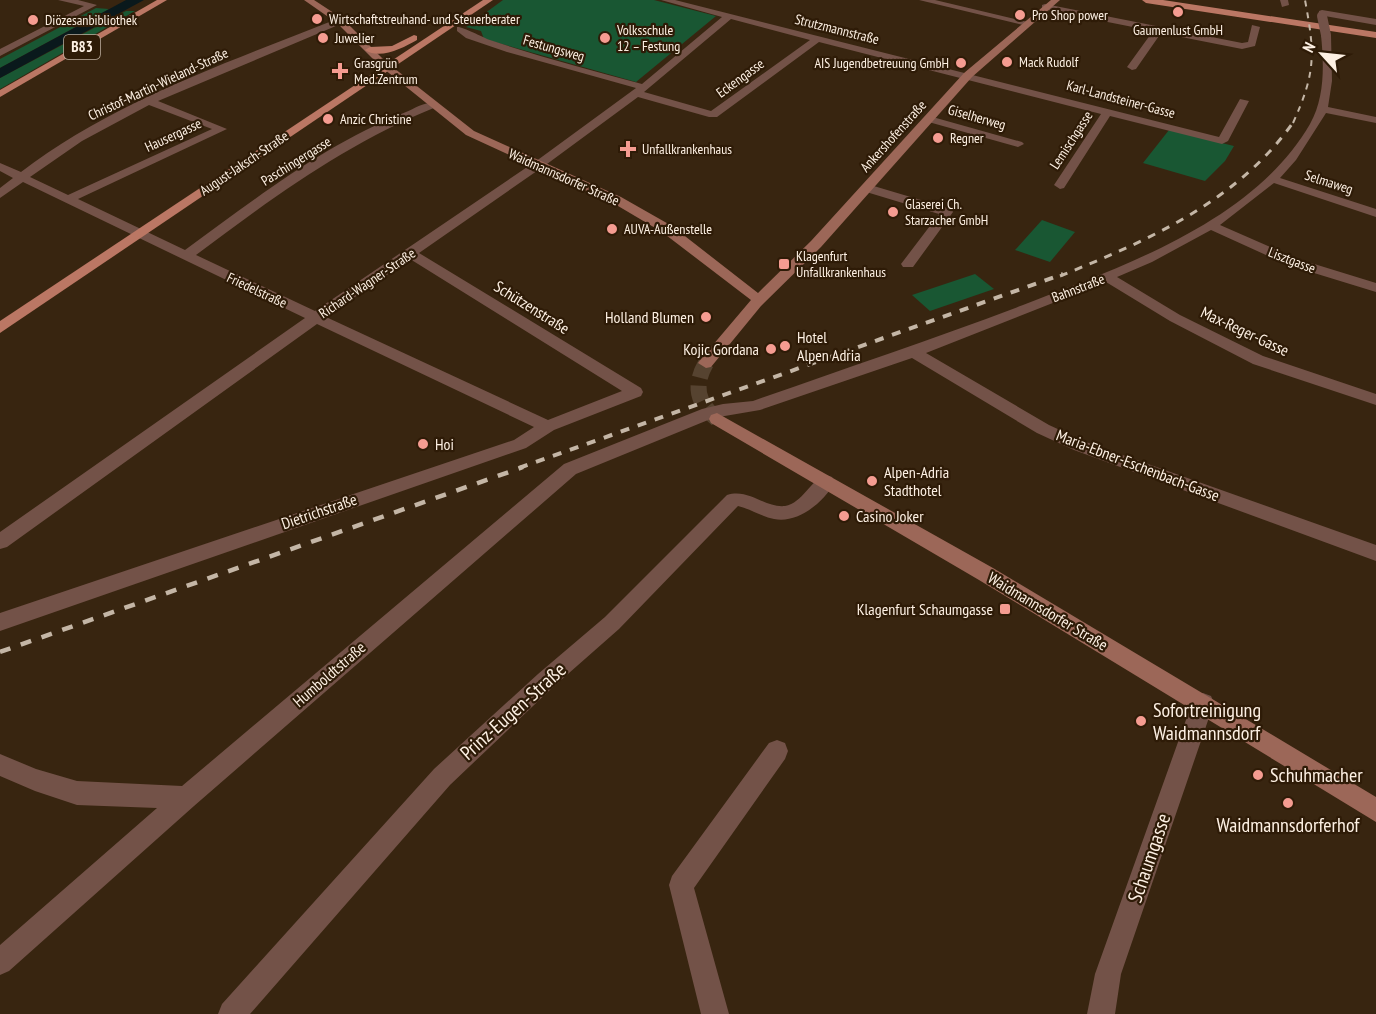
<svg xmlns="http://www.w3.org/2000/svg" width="1376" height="1014" font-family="'PT Sans Narrow',sans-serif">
	<rect width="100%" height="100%" fill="#382510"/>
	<g fill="#195733">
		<polygon points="503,0 654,0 716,16 636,82 484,39 481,31 466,27"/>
		<polygon points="96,8 109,9 0,68 0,59"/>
		<polygon points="126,11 135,11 0,89 0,78"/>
		<polygon points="1169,130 1234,146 1225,161 1205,181 1143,163"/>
		<polygon points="1042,220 1075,232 1050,262 1015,250"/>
		<polygon points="975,274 994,289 930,311 912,295"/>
	</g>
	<polygon fill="#0a191c" points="126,0 144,0 0,78 0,68"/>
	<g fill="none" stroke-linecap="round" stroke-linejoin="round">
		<path stroke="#564330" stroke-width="16" stroke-dasharray="16 8" stroke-linecap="butt" d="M706 363C693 386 697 403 717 419"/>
		<g fill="#735248" fill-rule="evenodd">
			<polygon points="58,0 78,0 97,5 0,56 0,49 84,6"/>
			<path d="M661 0H675L1219 137 1240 99 1249 101 1228 141 1222 144 1110 116 1064 188 1060 189 1054 185 1101 114 819 42 717 117H709L638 97 547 164 419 253 641 388 643 392 641 396 554 430 526 448 0 631V613L514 440 534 427 317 324 7 547 0 549V532L305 318 23 182 0 198V188L13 178 0 171V163L21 172C114 101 229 62 337 19H343V23L158 101 227 129 78 199 185 250C255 199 325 144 406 112 415 108 426 101 436 103V107C347 143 272 198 196 255L315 311 539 159 636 88 507 52 466 38 457 31V27C462 26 482 37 490 40 540 57 591 70 642 84L722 17ZM731 19 810 40 711 111 644 92ZM149 105 212 129 68 195 30 177 82 141ZM410 259 622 391 548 420 326 317Z"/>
			<polygon points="919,0 935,0 1032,23 1027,26"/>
			<polygon points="1280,0 1288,0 1289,5 1282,7"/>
			<polygon points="1045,4 1242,43 1248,42 1252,25 1260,27 1255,46 1242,49 1161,33 1136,69 1132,70 1127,67 1153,31 1042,9 1042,5"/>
			<polygon points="1322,10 1376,19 1376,25 1319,15 1319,11"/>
			<path d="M1326 32 1331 35 1332 81 1328 107 1376 117V123L1326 113 1296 160 1280 178 1376 209V217L1274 183 1220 225 1298 259 1376 283V292L1288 265 1211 230 1152 262 1117 277 1180 315 1263 356 1376 394V405L1253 364 1170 321 1106 282 926 353 1049 425 1086 442 1376 545V561L1074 450 1037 433 912 358 760 410 713 418 576 474 194 806 9 971 0 975V945L157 808 77 805 35 791 0 776V754L36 769 77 781 182 786 564 464 702 409 723 404 753 401C843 369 933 339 1023 305 1123 266 1253 222 1310 124 1325 97 1324 65 1321 35Z"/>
			<polygon points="929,116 1022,142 1024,144 1018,147 925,121 925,117"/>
			<polygon points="867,184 951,209 953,212 913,267 903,267 901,264 939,214 863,191 861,188"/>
			<path d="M826 475 832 477 835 482C824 502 798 524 774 519 761 516 750 509 738 506L619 629 552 688 450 785 250 1014H218L222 1004 434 769 538 674 605 617 727 495C749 488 764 508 785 506 803 503 810 480 826 475Z"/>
			<polygon points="1203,693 1211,696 1214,703 1121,974 1115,1014 1087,1014 1095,974 1192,703 1195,696"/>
			<polygon points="777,740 785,743 788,751 785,759 694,888 729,1014 701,1014 669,885 672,876 769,743"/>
		</g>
		<g fill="#9c6758" fill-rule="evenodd">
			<polygon points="304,0 314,0 343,19 385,61 474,131 621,197 672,226 758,293 811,241 964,73 1051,0 1060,0 972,77 821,247 761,306 711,367 706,368 698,363 701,359 751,300 662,232 613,203 466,135 379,65 337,23"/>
			<polygon points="717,413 993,568 1376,797 1376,822 979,580 711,423 709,419 711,415"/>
		</g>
		<g fill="#bb7764" fill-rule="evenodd">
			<polygon points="157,0 167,0 0,97 0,90"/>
			<polygon points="483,0 493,0 0,333 0,321"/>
			<polygon points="1142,0 1163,0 1376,32 1376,38 1146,3"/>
			<path d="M414 35 417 36V40C403 48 380 60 365 50L370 47 392 46Z"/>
		</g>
		<path stroke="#c4b6a6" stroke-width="2" stroke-dasharray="6 6" stroke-linecap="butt" d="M1293 123C1316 72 1315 54 1305 0"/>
		<path stroke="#c4b6a6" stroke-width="3" stroke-dasharray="8 8" stroke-linecap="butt" d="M1060 276C1147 241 1239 201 1294 121"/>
		<polyline stroke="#c4b6a6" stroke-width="4" stroke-dasharray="9 9" stroke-linecap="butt" points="519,468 1063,274"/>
		<polyline stroke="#c4b6a6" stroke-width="4.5" stroke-dasharray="11 11" stroke-linecap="butt" points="0,652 523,467"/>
		<polyline stroke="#735248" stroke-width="10" points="1322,16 1326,35"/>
	</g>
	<g fill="#f59c91" stroke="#2e1b07" stroke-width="2">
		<circle cx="1178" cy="12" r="6"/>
		<circle cx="1020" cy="15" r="6"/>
		<circle cx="317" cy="19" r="6"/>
		<circle cx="33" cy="20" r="6"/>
		<circle cx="323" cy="38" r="6"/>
		<circle cx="605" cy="38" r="6"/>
		<circle cx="1007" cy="62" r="6"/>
		<circle cx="961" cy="63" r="6"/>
		<path d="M337 62h6v6h6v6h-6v6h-6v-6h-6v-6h6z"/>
		<circle cx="328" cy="119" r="6"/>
		<circle cx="938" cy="138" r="6"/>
		<path d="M625 140h6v6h6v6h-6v6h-6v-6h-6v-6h6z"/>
		<circle cx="893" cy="212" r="6"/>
		<circle cx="612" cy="229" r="6"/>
		<rect x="778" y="258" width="12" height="12" rx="3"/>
		<circle cx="706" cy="317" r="6"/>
		<circle cx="785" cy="346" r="6"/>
		<circle cx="771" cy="349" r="6"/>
		<circle cx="423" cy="444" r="6"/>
		<circle cx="872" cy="481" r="6"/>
		<circle cx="844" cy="516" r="6"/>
		<rect x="999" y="603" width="12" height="12" rx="3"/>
		<circle cx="1141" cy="721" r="6"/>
		<circle cx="1258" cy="775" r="6"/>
		<circle cx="1288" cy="803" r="6"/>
	</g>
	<g text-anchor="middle" stroke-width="4.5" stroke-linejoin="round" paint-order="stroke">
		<g font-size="14" fill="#fdf0e3" stroke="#2e1b07" text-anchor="start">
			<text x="1032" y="20">Pro Shop power</text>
			<text x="329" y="24">Wirtschaftstreuhand- und Steuerberater</text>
			<text x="45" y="25">Diözesanbibliothek</text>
			<text x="617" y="35">Volksschule<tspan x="617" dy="16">12 – Festung</tspan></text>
			<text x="1178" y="35" text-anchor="middle">Gaumenlust GmbH</text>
			<text x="335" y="43">Juwelier</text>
			<text x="1019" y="67">Mack Rudolf</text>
			<text x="354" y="68">Grasgrün<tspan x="354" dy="16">Med.Zentrum</tspan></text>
			<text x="949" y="68" text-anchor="end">AIS Jugendbetreuung GmbH</text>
			<text x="340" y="124">Anzic Christine</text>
			<text x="950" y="143">Regner</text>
			<text x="642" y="154">Unfallkrankenhaus</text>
			<text x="905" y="209">Glaserei Ch.<tspan x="905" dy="16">Starzacher GmbH</tspan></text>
			<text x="624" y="234">AUVA-Außenstelle</text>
			<text x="796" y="261">Klagenfurt<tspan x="796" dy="16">Unfallkrankenhaus</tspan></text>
		</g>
		<g font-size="14" fill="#fdf0e3" stroke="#2e1b07">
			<text transform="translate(837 29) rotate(14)" y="5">Strutzmannstraße</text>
			<text transform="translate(554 48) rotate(16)" y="5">Festungsweg</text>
			<text transform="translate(740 78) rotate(-36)" y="5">Eckengasse</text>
			<text transform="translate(158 84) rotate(-25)" y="5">Christof-Martin-Wieland-Straße</text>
			<text transform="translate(1121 99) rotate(15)" y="5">Karl-Landsteiner-Gasse</text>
			<text transform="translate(977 117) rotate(16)" y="5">Giselherweg</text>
			<text transform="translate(173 135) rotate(-25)" y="5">Hausergasse</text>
			<text transform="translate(893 136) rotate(-48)" y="5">Ankershofenstraße</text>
			<text transform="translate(1071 140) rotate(-57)" y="5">Lemischgasse</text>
			<text transform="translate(296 161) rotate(-32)" y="5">Paschingergasse</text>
			<text transform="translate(244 163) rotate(-34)" y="5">August-Jaksch-Straße</text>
			<text transform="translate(564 177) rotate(24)" y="5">Waidmannsdorfer Straße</text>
			<text transform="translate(1329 182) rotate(18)" y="5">Selmaweg</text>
			<text transform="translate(1292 260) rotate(21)" y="5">Lisztgasse</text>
			<text transform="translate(367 283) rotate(-34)" y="5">Richard-Wagner-Straße</text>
			<text transform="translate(1078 288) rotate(-21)" y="5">Bahnstraße</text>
			<text transform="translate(257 290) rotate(25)" y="5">Friedelstraße</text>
		</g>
		<rect fill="#2e1b07" stroke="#bfb0a1" stroke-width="1.5" x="64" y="35" width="36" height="24" rx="4.5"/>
		<g font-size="15" font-weight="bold" fill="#fdf0e3">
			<text x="82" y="52">B83</text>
		</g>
		<g font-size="16" fill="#fdf0e3" stroke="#2e1b07">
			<text transform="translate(532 307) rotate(32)" y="6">Schützenstraße</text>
			<text transform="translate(1245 331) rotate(25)" y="6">Max-Reger-Gasse</text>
			<text transform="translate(1138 465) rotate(21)" y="6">Maria-Ebner-Eschenbach-Gasse</text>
			<text transform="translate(319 511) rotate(-19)" y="6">Dietrichstraße</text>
			<text transform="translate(1048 611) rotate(31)" y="6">Waidmannsdorfer Straße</text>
			<text transform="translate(329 674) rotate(-41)" y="6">Humboldtstraße</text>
		</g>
		<g font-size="16" fill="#fdf0e3" stroke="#2e1b07" text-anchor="start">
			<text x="694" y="323" text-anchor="end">Holland Blumen</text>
			<text x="797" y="343">Hotel<tspan x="797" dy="18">Alpen Adria</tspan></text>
			<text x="759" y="355" text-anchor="end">Kojic Gordana</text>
			<text x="435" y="450">Hoi</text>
			<text x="884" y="478">Alpen-Adria<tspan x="884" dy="18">Stadthotel</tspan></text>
			<text x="856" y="522">Casino Joker</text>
			<text x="993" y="615" text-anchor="end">Klagenfurt Schaumgasse</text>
		</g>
		<g font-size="20" fill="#fdf0e3" stroke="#2e1b07" text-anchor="start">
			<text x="1153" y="717">Sofortreinigung<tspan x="1153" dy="23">Waidmannsdorf</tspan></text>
			<text x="1270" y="782">Schuhmacher</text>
			<text x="1288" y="832" text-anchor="middle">Waidmannsdorferhof</text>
		</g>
		<g font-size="20" fill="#fdf0e3" stroke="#2e1b07">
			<text transform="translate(513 711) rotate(-42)" y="7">Prinz-Eugen-Straße</text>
			<text transform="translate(1149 858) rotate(-71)" y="7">Schaumgasse</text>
		</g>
	</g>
	<g transform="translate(1322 54) rotate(297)" stroke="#2e1b07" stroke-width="4.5" paint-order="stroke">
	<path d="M0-4.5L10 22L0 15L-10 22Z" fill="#fdf0e3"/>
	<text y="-9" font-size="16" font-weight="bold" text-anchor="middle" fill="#fdf0e3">N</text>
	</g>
</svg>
